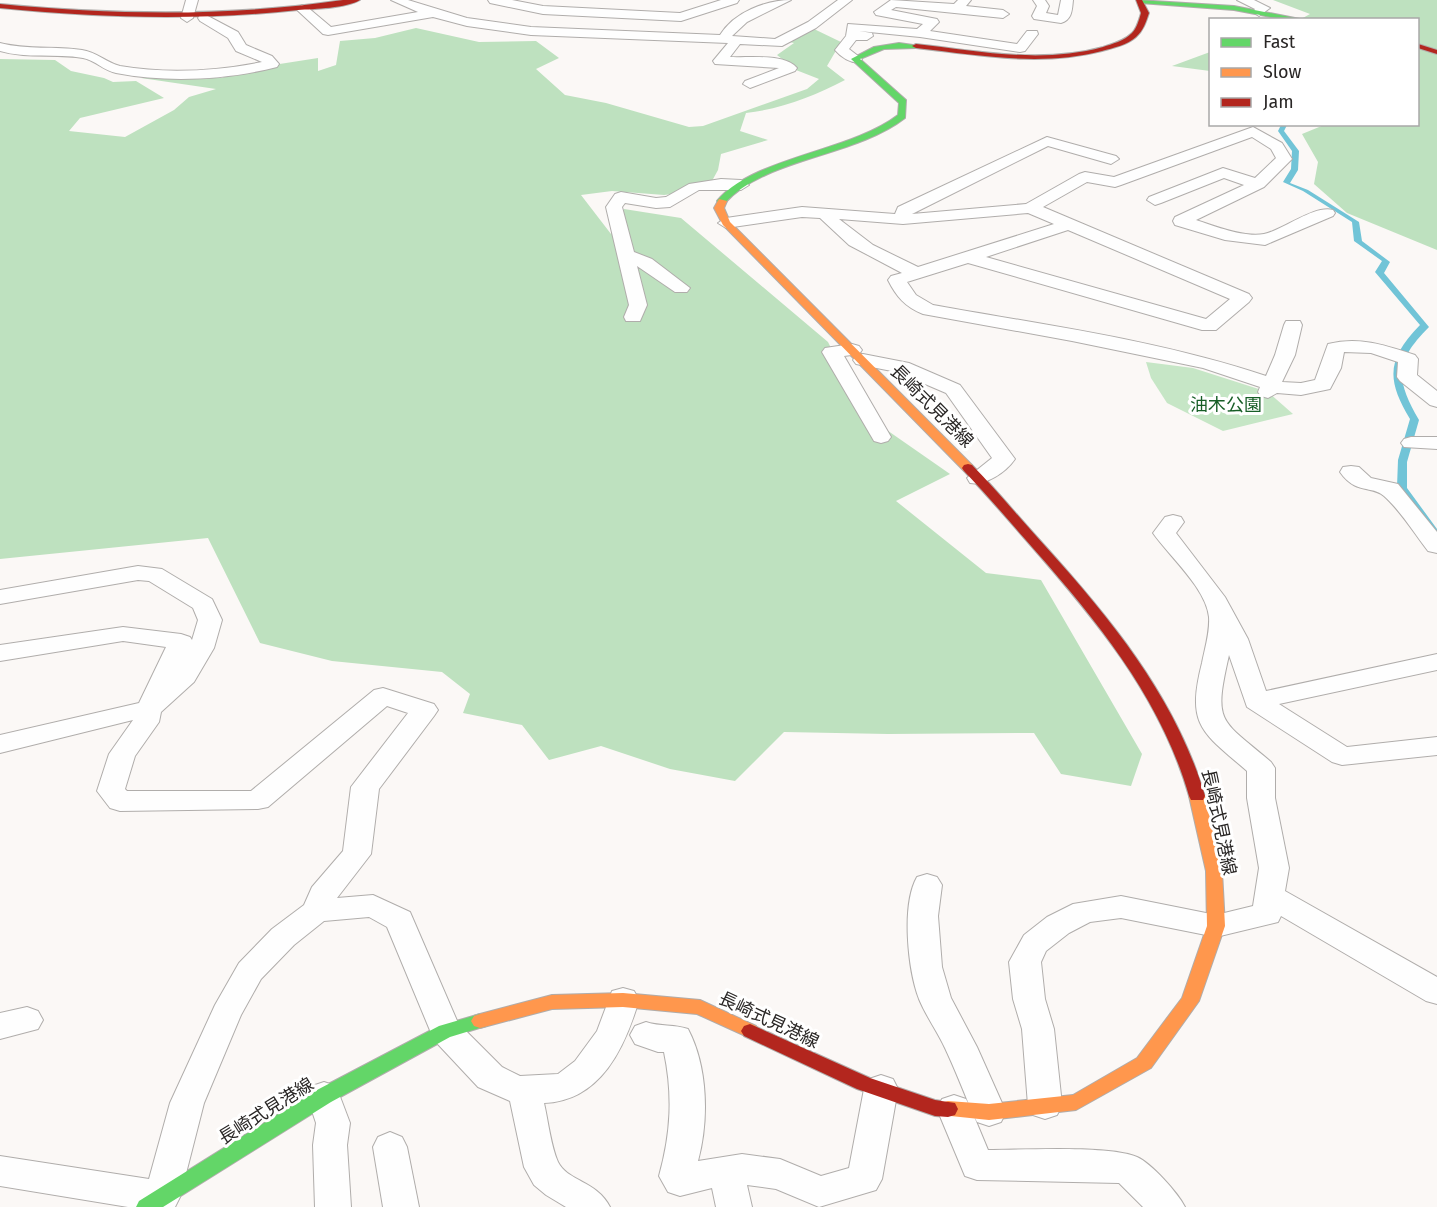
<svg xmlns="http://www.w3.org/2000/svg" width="1437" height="1207" font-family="'Fira Sans','Noto Sans JP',sans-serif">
	<rect width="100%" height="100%" fill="#fbf8f6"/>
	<polygon fill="#c6e6c6" points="1146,362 1193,368 1268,392 1293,414 1223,431 1167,403 1151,378"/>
	<g fill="#bee1bf">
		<polygon points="1273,0 1437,0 1437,250 1347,213 1314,184 1318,162 1302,134 1324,125 1418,124 1418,20 1301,19 1310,14"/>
		<path d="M416 28 479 42 536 41 559 58 536 69 565 95 606 103 689 127 703 126 807 89 819 79 796 70 777 55 794 43 776 39 814 29 841 42 827 66 845 80C814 96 782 109 746 113L740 131 768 140 721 154 718 170 707 190 664 195 612 191 581 195 611 234 624 209 681 218 828 342 838 362 881 426 950 474 896 501 986 573 1041 580 1142 754 1131 786 1061 774 1034 733 888 734 784 732 735 781 670 769 601 746 549 760 522 725 463 713 470 694 442 672 332 661 260 643 208 538 0 559V59L55 60 71 71 104 78 113 82 136 81 164 98 80 118 69 131 125 137 174 110 189 97 216 89 141 78 182 73 222 78 241 68H254L318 58V71L336 65 340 41 375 38Z"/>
		<polygon points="1210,52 1210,71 1172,66"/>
	</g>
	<path fill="#71c4d7" d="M1281 125H1287L1284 131 1299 151 1298 170 1290 183 1308 190 1359 222 1362 241 1390 262 1384 273 1429 327C1395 361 1395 379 1419 420L1407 462V488L1437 529V543L1397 487 1398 460 1410 419C1386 379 1387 359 1420 325L1375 272 1382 261 1354 241 1352 222 1303 191 1283 182 1291 169 1292 151 1278 131Z"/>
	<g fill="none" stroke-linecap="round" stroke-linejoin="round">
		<g stroke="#b0adab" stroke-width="2">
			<g id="street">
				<polygon points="186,0 198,0 193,18 187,22 181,18"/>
				<path d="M391 0H408L467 18 531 27 720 35C734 12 766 0 791 0L747 22 732 36 775 39 808 22 838 0H852L816 28 782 46 740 44 730 57C749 58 784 53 797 68L795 71 750 88 743 84 745 81 779 68 715 64 713 61 728 43 531 35 467 26 433 17 328 35 323 34 296 9 302 5 306 6 331 27 418 12Z"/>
				<polygon points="488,0 512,0 543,6 680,13 721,0 739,0 737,3 681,21 543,14 490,3"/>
				<path d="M891 0 954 4 958 0H971L966 6 1003 10 1009 14 1003 18 896 7 891 10 937 19 939 22 930 31 1017 44 1027 31H1037L1038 34 1025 51 1020 52 920 37 859 31 872 33 873 36 867 40H856L849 49 862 59 860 62C851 64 841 57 835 50L846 36 848 24 917 29 923 24 876 15 874 12Z"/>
				<path d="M1033 0H1045L1049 6 1046 13 1058 15 1061 0H1073C1072 10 1072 20 1061 23L1034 19 1032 16 1037 6Z"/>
				<polygon points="1237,0 1254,0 1270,8 1259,16 1253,12 1255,9"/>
				<path d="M204 14 238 32 246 45 272 56 279 64 277 67C226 80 168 83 116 73 104 71 95 60 83 58 55 53 27 59 0 51V43C27 50 55 46 82 50 97 52 107 63 120 66 166 74 217 71 262 62L236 51 228 38 200 21 198 18 200 15Z"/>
				<path d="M1253 127 1282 143 1292 159 1264 187 1196 220C1214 226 1245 238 1264 234 1284 230 1313 205 1333 210L1335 213 1333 216 1265 245 1225 240 1175 225 1173 221 1175 217 1244 185 1224 178 1161 203 1155 205 1147 200 1149 197 1223 168 1255 178 1276 158 1271 149 1252 137 1121 185 1115 187 1087 182 1043 207 1249 294 1252 298 1249 302 1216 330H1202L968 263 907 282 916 295 933 305C1044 325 1158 340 1266 376L1275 355 1284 325 1286 321H1300L1302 325 1295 355 1282 382 1301 383 1315 380 1328 344C1359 336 1385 345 1415 355L1418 359 1417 375 1437 391V407L1430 405 1400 381 1397 377 1398 362 1371 353 1344 352 1341 368 1330 389 1301 395 1277 393 1268 398 1261 396 1258 392 1260 387 1203 368 1072 341 923 314C905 307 896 296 888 280L891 276 902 273 849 245 820 218 802 217 726 228 718 223 726 218 802 207 895 214 898 207 1047 137 1116 156 1119 159 1111 164 1048 146 912 214 1026 204 1079 174 1085 172 1114 177ZM1028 213 1054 224 918 267 873 245 839 219 903 224ZM1068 230 1230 299 1206 319 986 257Z"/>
				<polygon points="721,179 741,180 749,185 741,190 699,190 670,207 656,208 625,203 622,207 634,252 652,259 690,288 687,292 675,292 637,266 647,305 640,321 626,321 624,317 629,305 606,207 615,194 621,192 656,198 666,197 689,184"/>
				<polygon points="852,344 859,346 862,350 859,354 844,356 891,437 888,441 881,443 874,441 822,352 825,348"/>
				<path d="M863 354 909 363 960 385 1015 459C1006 472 986 486 970 483L967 478 992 458 946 393 897 372 856 364 853 360 856 356Z"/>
				<polygon points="1411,437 1437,437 1437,449 1404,447 1401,443 1404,439"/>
				<path d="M1351 466 1359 467 1371 478 1398 484 1437 532V553L1428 551C1414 533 1401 511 1384 496 1372 485 1356 495 1340 472L1343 467Z"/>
				<path d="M1173 515 1181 517 1184 522 1176 533 1225 597 1248 639 1266 691 1437 654V670L1279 704 1347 747 1437 737V755L1342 765 1332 762 1247 707 1229 655C1213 725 1220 718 1271 762L1275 768V798L1289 868 1285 891 1437 977V1004L1426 1001 1281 916 1278 922 1216 937 1121 918 1090 922 1069 933 1046 951 1041 962 1045 999 1054 1029 1062 1105 1057 1115 1045 1119 1033 1115 1028 1105 1022 1029 1013 999 1009 962 1024 935 1047 917 1073 904 1121 896 1216 915 1253 906 1259 868 1247 798V771C1202 732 1186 726 1202 663 1205 648 1210 632 1209 617 1206 588 1169 556 1153 533L1165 517Z"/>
				<path d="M138 566 162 569 212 599 222 620 214 648 194 682 161 712 159 722 135 756 125 789 127 791H251L374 690 383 688 434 704 438 710 434 716 379 789 371 854 337 898 373 895 410 912 458 1023 502 1067 520 1076 558 1074 575 1061 597 1031 612 991 623 988 634 991 639 1000C625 1047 601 1101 544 1103 548 1120 551 1147 558 1162 567 1181 597 1181 610 1207H566L546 1195 534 1185 524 1167 510 1101 478 1087 434 1040 387 927 369 917 324 921 294 945 261 979 241 1015 204 1103 180 1197 175 1207H128L0 1186V1156L149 1179 170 1103 215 1005 239 963 272 929 304 905 312 887 343 851 351 787 408 713 387 706 268 807 258 809 120 811 110 808 97 791 109 754 133 720 0 753V735L139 703 166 647 123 641 0 661V645L123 627 181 634 190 637 192 640 198 620 193 608 149 581 138 580 0 604V590Z"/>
				<path d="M927 874 937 877 942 885 938 916 942 967 951 998 977 1047 1006 1112 1001 1122 989 1126 977 1122 973 1114 988 1150C1024 1150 1108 1145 1137 1157 1151 1163 1178 1193 1185 1207H1143L1119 1183 977 1180 965 1176 937 1109 942 1099 954 1095 966 1099 970 1107C962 1087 954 1067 945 1048 937 1031 926 1016 919 999 908 970 901 905 917 877Z"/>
				<polygon points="27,1007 38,1011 43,1020 38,1029 0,1039 0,1013"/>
				<path d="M646 1022C660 1027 674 1024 688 1029 708 1067 709 1120 698 1161L742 1154 780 1159 821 1176 849 1168 864 1089 869 1079 881 1075 893 1079 898 1089 882 1179 876 1190 819 1207 776 1189 747 1185 752 1207H716L712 1188 680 1196 668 1192 659 1176C671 1133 673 1095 664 1052H658L635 1044 630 1035 635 1026Z"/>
				<polygon points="324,1082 336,1086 350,1123 347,1145 351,1207 315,1207 313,1145 316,1123 307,1096 312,1086"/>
				<polygon points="390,1132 402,1137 407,1147 419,1207 383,1207 373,1147 378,1137"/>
			</g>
		</g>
		<g stroke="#b0adab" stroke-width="2">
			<g id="fast">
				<polygon points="1137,0 1234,6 1305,20 1287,20 1234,10 1140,3"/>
				<path d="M899 43 920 46 916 48 884 49 860 59 906 100 905 118C855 157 765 158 725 203H719L717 201C753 157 850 152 898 115L899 103 851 59 874 47Z"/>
				<polygon points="480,1014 486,1016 489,1021 486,1026 450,1037 331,1102 163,1207 136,1207 139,1201 317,1090 439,1026"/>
			</g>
		</g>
		<g stroke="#b0adab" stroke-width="2">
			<g id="slow">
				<polygon points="719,199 727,201 724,208 730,222 972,465 974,468 972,471 964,471 723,225 714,208"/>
				<polygon points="1197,791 1203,792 1205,796 1222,871 1225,926 1199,1001 1151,1068 1076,1110 989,1120 941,1115 938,1109 941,1103 948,1101 989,1104 1073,1095 1137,1058 1182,998 1207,926 1206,871 1189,796 1191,792"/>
				<polygon points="623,993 700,1000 756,1026 759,1031 756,1036 750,1038 697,1014 623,1007 552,1009 480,1028 474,1026 471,1021 474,1016 480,1014 552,995"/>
			</g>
		</g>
		<g stroke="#b0adab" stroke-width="2">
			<g id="jam">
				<path d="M343 0H360C347 8 314 9 298 10 198 21 100 18 0 8V4C115 15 229 17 343 0Z"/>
				<path d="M1136 0H1142L1149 13C1146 22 1143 31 1136 37 1127 45 1113 48 1102 51 1040 67 979 55 916 48L912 46 916 44C978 51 1041 64 1103 47 1112 44 1124 41 1132 33 1137 28 1139 20 1141 13Z"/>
				<polygon points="1418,44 1437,50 1437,54 1418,48"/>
				<path d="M968 464 972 465C995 488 1015 513 1037 537 1107 614 1175 695 1205 796L1203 800H1191L1189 796C1160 695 1093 616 1025 539 1005 516 985 493 964 471L962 468 964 465Z"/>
				<polygon points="750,1024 870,1078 935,1100 955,1103 958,1109 955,1115 948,1117 935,1116 857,1089 744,1036 741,1031 744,1026"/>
			</g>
		</g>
		<use href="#street" fill="#fefefe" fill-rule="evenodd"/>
		<use href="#fast" fill="#63d668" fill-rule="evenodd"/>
		<use href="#slow" fill="#ff974d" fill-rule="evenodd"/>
		<use href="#jam" fill="#b3261e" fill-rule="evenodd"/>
	</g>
	<g text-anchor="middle" stroke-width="6" stroke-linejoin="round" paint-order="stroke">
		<g font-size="18" fill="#175e26" stroke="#fff">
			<text x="1226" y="411">油木公園</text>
		</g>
		<g font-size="18" fill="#292625" stroke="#fff">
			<text transform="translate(932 406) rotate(45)" y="6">長崎式見港線</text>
			<text transform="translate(1219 822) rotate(78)" y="6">長崎式見港線</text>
			<text transform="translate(769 1020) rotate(25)" y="6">長崎式見港線</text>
			<text transform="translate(266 1111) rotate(-32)" y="6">長崎式見港線</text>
		</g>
	</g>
	<rect x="1209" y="18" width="210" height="108" fill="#ffffff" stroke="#a9a8a8" stroke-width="1.5"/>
	<rect x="1221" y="38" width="30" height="9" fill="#63d668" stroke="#a9a8a8" stroke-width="1.5"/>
	<text x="1263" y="48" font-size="18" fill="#292625">Fast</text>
	<rect x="1221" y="68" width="30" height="9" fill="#ff974d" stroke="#a9a8a8" stroke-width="1.5"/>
	<text x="1263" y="78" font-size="18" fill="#292625">Slow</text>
	<rect x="1221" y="98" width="30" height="9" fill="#b3261e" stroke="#a9a8a8" stroke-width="1.5"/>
	<text x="1263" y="108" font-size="18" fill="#292625">Jam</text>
</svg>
